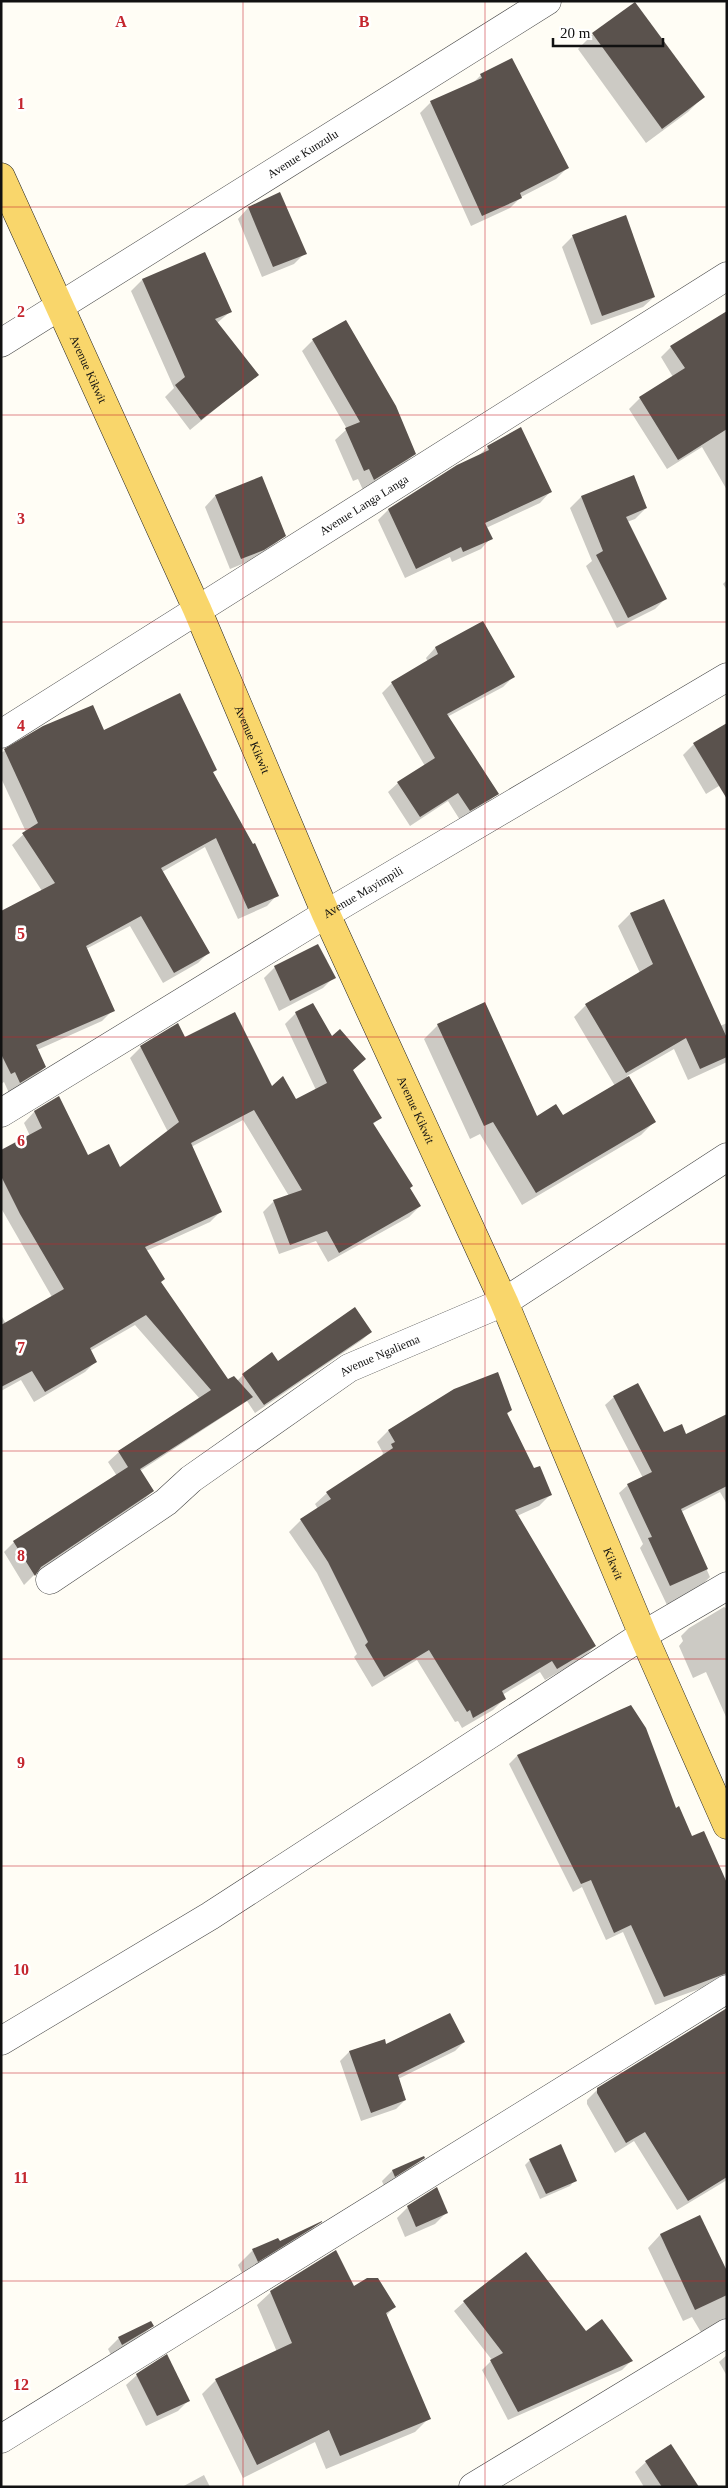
<svg xmlns="http://www.w3.org/2000/svg" width="728" height="2488" font-family="'Times New Roman',serif">
	<rect width="100%" height="100%" fill="#fffdf5"/>
	<g fill="#0003">
		<polygon points="593,34 703,97 688,112 646,143 578,49"/>
		<polygon points="481,75 567,168 556,179 521,197 510,208 471,226 420,113 431,102 473,83"/>
		<polygon points="248,208 305,253 294,264 262,277 238,219"/>
		<polygon points="573,236 654,297 643,307 591,325 562,247"/>
		<polygon points="205,253 231,311 217,323 257,375 190,430 165,397 174,388 131,291 142,280"/>
		<polygon points="727,313 727,490 702,447 667,469 629,409 640,398 673,377 661,357 671,347"/>
		<polygon points="313,340 415,453 404,464 363,490 358,479 353,481 335,440 347,429 302,351"/>
		<polygon points="488,447 550,492 540,503 486,528 491,538 481,549 452,562 450,557 405,578 378,520 388,510 478,456"/>
		<polygon points="633,477 646,508 635,519 627,522 666,598 655,609 617,628 586,566 592,561 570,508 581,497"/>
		<polygon points="215,496 284,536 273,546 252,560 230,569 205,507"/>
		<polygon points="727,580 727,590 723,584"/>
		<polygon points="483,622 513,677 503,687 447,717 497,793 487,803 460,820 448,801 410,826 388,792 398,783 425,766 382,693 392,683 428,662 426,658 435,648"/>
		<polygon points="727,725 727,781 706,794 683,755 694,744"/>
		<polygon points="43,727 103,732 216,770 212,773 277,895 267,906 238,919 205,847 162,872 209,952 198,963 163,983 130,926 86,949 113,1010 102,1021 37,1050 45,1067 34,1078 9,1093 4,1082 1,1084 1,912 42,891 12,845 26,832 1,778 1,753"/>
		<polygon points="663,900 720,1026 727,1023 727,1062 688,1080 674,1049 627,1076 654,1122 641,1135 522,1205 480,1134 470,1139 424,1039 438,1025 485,1004 537,1117 563,1116 615,1086 574,1017 586,1005 640,973 618,926 630,914"/>
		<polygon points="275,967 334,977 323,988 279,1011 264,978"/>
		<polygon points="296,1013 364,1059 352,1071 380,1118 372,1125 420,1206 409,1217 328,1262 316,1241 279,1254 263,1212 274,1201 289,1196 243,1120 191,1147 220,1212 210,1222 146,1251 160,1282 228,1381 237,1381 243,1375 371,1332 362,1340 255,1413 247,1401 140,1471 153,1491 142,1501 36,1573 24,1585 4,1552 14,1542 117,1476 108,1462 119,1452 200,1399 135,1325 90,1351 96,1361 85,1372 34,1402 21,1380 1,1391 1,1315 6,1324 52,1297 1,1208 1,1151 30,1136 24,1123 34,1112 59,1097 87,1156 120,1169 168,1132 130,1058 141,1047 185,1038 296,1100 316,1090 285,1024"/>
		<polygon points="614,1397 664,1434 686,1436 727,1415 727,1504 720,1492 681,1512 710,1577 702,1585 667,1605 640,1548 643,1544 619,1493 628,1485 643,1478 605,1405"/>
		<polygon points="511,1410 506,1415 533,1470 551,1494 539,1506 517,1516 595,1646 583,1658 545,1680 540,1672 502,1695 504,1699 493,1710 462,1728 458,1721 455,1722 417,1660 372,1687 354,1657 357,1654 317,1573 289,1532 301,1520 318,1509 315,1504 327,1493 381,1458 383,1453 377,1442 388,1431"/>
		<polygon points="724,1607 727,1609 727,1719 706,1672 693,1678 679,1646 683,1641 681,1636 689,1628"/>
		<polygon points="517,1756 675,1809 727,1905 727,1979 655,2005 623,1932 606,1940 582,1887 573,1892 509,1764"/>
		<polygon points="727,2010 727,2180 677,2210 634,2141 615,2153 587,2104 587,2100 598,2089"/>
		<polygon points="384,2040 386,2045 464,2042 455,2051 398,2079 405,2100 396,2109 361,2121 340,2061 349,2052"/>
		<polygon points="423,2158 412,2169 384,2186 382,2181 392,2171"/>
		<polygon points="530,2160 575,2180 570,2186 540,2199 525,2165"/>
		<polygon points="408,2207 446,2213 435,2224 405,2237 397,2218"/>
		<polygon points="700,2217 727,2274 727,2336 702,2334 692,2317 683,2321 648,2248 660,2235"/>
		<polygon points="316,2225 306,2236 243,2275 238,2265 253,2250 279,2243"/>
		<polygon points="354,2288 394,2307 386,2316 429,2418 415,2432 326,2469 315,2442 243,2478 202,2394 216,2380 277,2352 257,2305 271,2292"/>
		<polygon points="464,2302 631,2361 622,2370 508,2420 482,2370 492,2360 454,2311"/>
		<polygon points="152,2326 141,2337 111,2355 108,2349 119,2338"/>
		<polygon points="727,2355 727,2376 719,2362"/>
		<polygon points="137,2375 189,2400 178,2411 146,2426 126,2385"/>
		<polygon points="646,2462 697,2487 644,2487 635,2472"/>
		<polygon points="204,2475 210,2487 182,2487"/>
	</g>
	<g fill="#5a524d">
		<polygon points="635,2 705,97 662,129 592,33"/>
		<polygon points="512,58 569,168 520,193 522,198 482,216 430,101 482,78 480,74"/>
		<polygon points="280,192 307,254 273,267 248,207"/>
		<polygon points="626,215 655,297 602,316 572,235"/>
		<polygon points="205,252 232,312 215,319 259,375 201,420 175,385 185,377 142,279"/>
		<polygon points="727,311 727,429 678,460 639,397 685,368 670,346"/>
		<polygon points="346,320 396,406 416,454 374,480 369,469 364,471 345,428 360,422 312,339"/>
		<polygon points="521,427 552,492 485,523 493,539 463,552 461,547 416,569 388,509 457,465 489,450 487,446"/>
		<polygon points="634,475 647,508 626,517 667,599 628,618 596,555 603,551 581,496"/>
		<polygon points="262,476 286,536 264,550 241,559 215,495"/>
		<polygon points="483,621 515,677 447,714 499,794 470,811 458,793 420,817 397,782 435,758 391,682 438,654 435,647"/>
		<polygon points="180,693 217,770 213,772 253,844 255,843 279,896 248,909 216,838 161,868 210,953 174,973 141,916 86,946 115,1011 36,1045 46,1067 20,1083 15,1072 11,1074 1,1054 1,911 55,883 22,833 38,823 4,749 43,726 93,705 104,730"/>
		<polygon points="727,723 727,799 693,743"/>
		<polygon points="664,899 727,1038 727,1057 700,1069 686,1038 626,1073 585,1004 653,964 630,913"/>
		<polygon points="318,944 336,978 290,1001 274,966"/>
		<polygon points="485,1002 537,1116 556,1104 563,1115 629,1076 656,1122 536,1193 493,1122 484,1126 437,1024"/>
		<polygon points="313,1003 332,1036 340,1029 366,1059 353,1070 382,1118 373,1123 413,1186 410,1188 421,1206 339,1253 327,1231 290,1245 273,1200 302,1190 254,1110 191,1143 222,1212 145,1247 165,1279 161,1282 228,1379 234,1376 253,1397 140,1469 154,1491 41,1567 35,1576 13,1541 128,1467 118,1451 211,1390 146,1315 90,1348 97,1362 45,1392 32,1371 1,1387 1,1325 64,1289 20,1214 1,1176 1,1150 42,1128 34,1111 59,1096 88,1155 109,1144 120,1167 179,1122 140,1046 178,1023 185,1037 235,1012 272,1086 283,1076 296,1099 327,1083 295,1012"/>
		<polygon points="355,1307 372,1332 264,1405 242,1374 272,1352 278,1361"/>
		<polygon points="498,1372 512,1410 507,1413 534,1468 540,1466 552,1495 515,1510 596,1646 557,1669 552,1661 502,1691 506,1699 473,1718 470,1710 467,1712 429,1650 384,1677 365,1645 368,1642 328,1562 300,1519 331,1499 326,1492 393,1448 391,1444 395,1442 388,1430 454,1389"/>
		<polygon points="638,1383 664,1432 682,1424 686,1434 727,1414 727,1486 681,1509 708,1569 670,1586 648,1538 652,1537 627,1484 652,1472 613,1396"/>
		<polygon points="631,1705 646,1728 676,1808 679,1806 692,1836 704,1831 727,1883 727,1973 664,1997 631,1925 614,1933 591,1880 581,1884 517,1755"/>
		<polygon points="727,2008 727,2177 688,2201 645,2132 626,2143 597,2093 597,2088"/>
		<polygon points="450,2013 465,2042 398,2075 406,2100 371,2113 349,2051 385,2039 386,2044"/>
		<polygon points="561,2144 577,2181 546,2194 529,2159"/>
		<polygon points="424,2156 425,2158 395,2177 392,2170"/>
		<polygon points="437,2187 448,2213 416,2227 407,2206"/>
		<polygon points="700,2215 727,2271 727,2295 695,2310 660,2234"/>
		<polygon points="322,2221 322,2222 258,2262 252,2249 278,2238 280,2241"/>
		<polygon points="336,2250 354,2286 367,2278 378,2278 396,2307 386,2313 431,2419 340,2456 329,2430 257,2465 215,2379 292,2343 270,2291"/>
		<polygon points="526,2252 586,2331 602,2319 633,2361 518,2412 490,2360 503,2353 463,2301"/>
		<polygon points="151,2321 154,2326 122,2345 118,2337"/>
		<polygon points="167,2354 190,2401 157,2416 136,2374"/>
		<polygon points="671,2444 699,2487 662,2487 645,2461"/>
	</g>
	<g fill="none" stroke-linecap="round" stroke-linejoin="round">
		<g stroke="#444" stroke-width="29">
			<g id="minor">
				<path id="s1" d="M1 343 547 1"/>
				<path id="s2" d="M1 734 727 276"/>
				<path id="s3" d="M1 1113 326 914 727 677"/>
				<path id="s4" d="M50 1580 166 1502 191 1479 349 1368 504 1302 727 1157"/>
				<polyline points="1,2041 210,1916 643,1635 727,1586"/>
				<polyline points="1,2439 727,1989"/>
				<polyline points="473,2487 727,2333"/>
			</g>
		</g>
		<g stroke="#222" stroke-width="29">
			<g id="major">
				<path id="s5" d="M1 177 197 609 326 914 504 1302 643 1635 727 1825"/>
			</g>
		</g>
		<use href="#minor" stroke="#fff" stroke-width="28"/>
		<use href="#major" stroke="#f9d66b" stroke-width="28"/>
	</g>
	<path fill="none" stroke="#c4262e" stroke-width="1" stroke-opacity="0.55" d="M243 1V2487M485 1V2487M1 207H727M1 415H727M1 622H727M1 829H727M1 1037H727M1 1244H727M1 1451H727M1 1659H727M1 1866H727M1 2073H727M1 2281H727"/>
	<g text-anchor="middle" stroke-width="5" stroke-linejoin="round" paint-order="stroke">
		<g font-size="12" fill="#111" stroke="#fff">
			<text dy="4" stroke="none"><textPath href="#s1" startOffset="356">Avenue Kunzulu</textPath></text>
			<text dy="4" stroke="none"><textPath href="#s5" startOffset="211">Avenue Kikwit</textPath></text>
			<text dy="4" stroke="none"><textPath href="#s2" startOffset="429">Avenue Langa Langa</textPath></text>
			<text dy="4" stroke="none"><textPath href="#s5" startOffset="616">Avenue Kikwit</textPath></text>
			<text dy="4" stroke="none"><textPath href="#s3" startOffset="424">Avenue Mayimpili</textPath></text>
			<text dy="4" stroke="none"><textPath href="#s5" startOffset="1021">Avenue Kikwit</textPath></text>
			<text dy="4" stroke="none"><textPath href="#s4" startOffset="400">Avenue Ngaliema</textPath></text>
			<text dy="4" stroke="none"><textPath href="#s5" startOffset="1516">Kikwit</textPath></text>
		</g>
	</g>
	<g font-size="16" text-anchor="middle" font-weight="bold" fill="#c4262e" stroke="#fff" stroke-width="5" stroke-linejoin="round" paint-order="stroke">
		<text x="121" y="27">A</text>
		<text x="364" y="27">B</text>
		<text x="21" y="109">1</text>
		<text x="21" y="317">2</text>
		<text x="21" y="524">3</text>
		<text x="21" y="731">4</text>
		<text x="21" y="939">5</text>
		<text x="21" y="1146">6</text>
		<text x="21" y="1353">7</text>
		<text x="21" y="1561">8</text>
		<text x="21" y="1768">9</text>
		<text x="21" y="1975">10</text>
		<text x="21" y="2183">11</text>
		<text x="21" y="2390">12</text>
	</g>
	<rect width="728" height="2488" fill="none" stroke="#111111" stroke-width="5"/>
	<path d="M553 38v8h110v-8" fill="none" stroke="#111111" stroke-width="2.5"/>
	<text x="560" y="38" font-size="15" fill="#111111" stroke="#ffffff" stroke-width="4" paint-order="stroke">20 m</text>
</svg>
